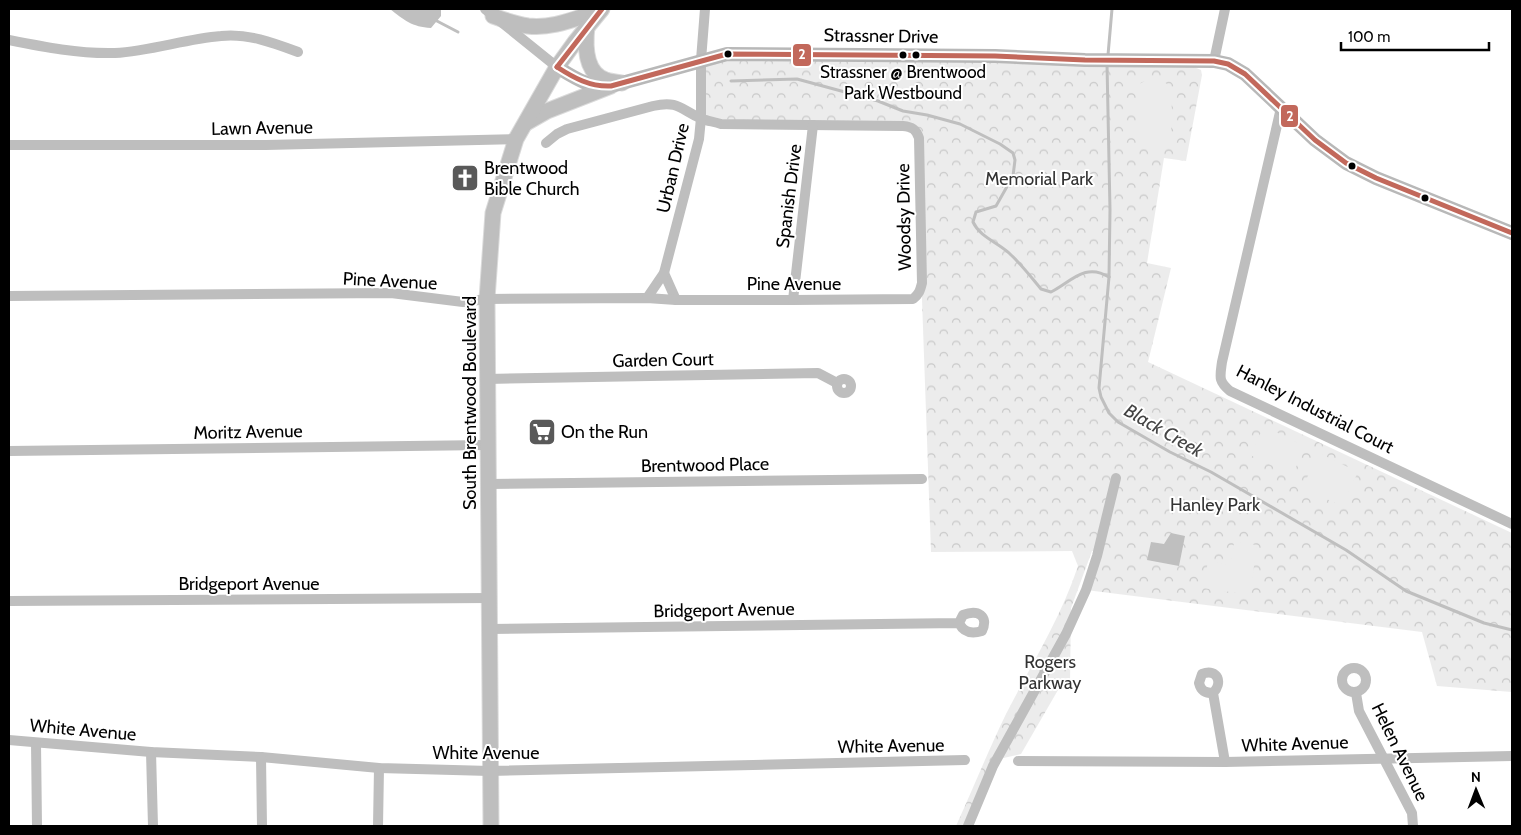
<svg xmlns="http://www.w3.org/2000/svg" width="1521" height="835" font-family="Cabin,sans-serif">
	<defs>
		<pattern id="forest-crowns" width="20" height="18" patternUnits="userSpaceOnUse" patternTransform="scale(1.25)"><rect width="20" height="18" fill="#ececec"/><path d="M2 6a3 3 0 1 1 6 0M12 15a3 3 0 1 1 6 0" fill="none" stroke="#c9c9c9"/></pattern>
	</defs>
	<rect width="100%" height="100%" fill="#fff"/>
	<path fill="url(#forest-crowns)" d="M727 54 1194 67 1201 70 1202 75 1186 161 1164 158 1147 263 1171 268 1148 362 1512 533V692L1437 686 1422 632 1086 590 1098 551H1092L1071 608 1070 683 1058 690 1021 754 999 759 972 826H956C973 789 988 751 1006 714 1031 665 1061 618 1078 566L1072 551 931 552 916 131 701 118V60Z"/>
	<g fill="#ececec">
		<polygon points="1145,81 1163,81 1172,88 1171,141 1166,149 1143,149 1136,143 1136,88 1139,84"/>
		<polygon points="1264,426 1306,447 1292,475 1250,455"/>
		<polygon points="1319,453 1358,472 1342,506 1302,488"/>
		<polygon points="1234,542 1257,545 1250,595 1203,588 1208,561 1231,565"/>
	</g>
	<g fill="#bfbfbf">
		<path d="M390 9H441V16L431 28C412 27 404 20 390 9Z"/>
		<polygon points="1171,533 1185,536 1179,566 1147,560 1151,542 1164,544"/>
	</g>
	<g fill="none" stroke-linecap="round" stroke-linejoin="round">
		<g stroke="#bfbfbf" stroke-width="3">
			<polyline points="435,20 458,32"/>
			<polyline points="1108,55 1112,9"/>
			<polyline points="1107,64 1110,210 1109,277 1099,388 1101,397 1109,413 1118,422 1170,452 1211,472 1346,550 1406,591 1484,623 1512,630"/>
			<path d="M731 81 797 79 878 101 903 111 927 115 960 124 1000 144 1013 153 1015 160 1013 176 996 206 976 212 973 222C980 237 997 242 1009 253 1021 264 1031 277 1041 289L1051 292C1071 282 1085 262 1109 277"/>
		</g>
		<g stroke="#dbdbdb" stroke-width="17">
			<g id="primary">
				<path d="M493 16C504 20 516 24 528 26 553 29 576 18 600 11"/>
				<path d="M587 26C585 44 584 73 606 80 611 82 617 82 622 83"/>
				<polyline points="526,123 547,111 611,86"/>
				<polyline points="491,826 487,299 493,213 516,139 557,67 575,42 602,9"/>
			</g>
		</g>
		<g stroke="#bebebe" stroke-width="10">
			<polyline points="485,9 557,67"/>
			<path d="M9 40C44 47 79 54 115 53 151 51 185 39 221 36 248 33 274 43 298 52"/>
			<polyline points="1214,61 1225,9"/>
			<path d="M1281 108 1222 362C1220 377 1218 381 1230 391L1512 524"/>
			<polyline points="9,145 266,145 516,139"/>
			<polyline points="664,273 676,300"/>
			<path d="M9 296 391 293 463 302 487 299 647 298 676 300H793L913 299C919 294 920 291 922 283L919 138C916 129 912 127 903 126L721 124C715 122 708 121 702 119 681 110 679 100 653 106L567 129 557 134 546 143"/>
			<polyline points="647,298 664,273 699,139 701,118 701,60 705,9"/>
			<polyline points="793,300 813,125"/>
			<polyline points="487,379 818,373 837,383"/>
			<circle cx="844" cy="386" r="7"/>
			<polyline points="9,451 487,445"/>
			<polyline points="488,484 922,479"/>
			<polyline points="9,601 490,598"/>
			<path d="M490 629 959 623 963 615C978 609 989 616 982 631 972 634 964 633 959 623"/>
			<circle cx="1354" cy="680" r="12"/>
			<path d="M1213 693C1223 683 1218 668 1202 674L1199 683C1201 691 1205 693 1213 693L1225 762"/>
			<polyline points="1356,693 1359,711 1412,813 1413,826"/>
			<polyline points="9,740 151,752 261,757 379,768 490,771 965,760"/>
			<polyline points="36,743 37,826"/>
			<polyline points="151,752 153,826"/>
			<polyline points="261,757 262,826"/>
			<polyline points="1018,761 1225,762 1512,756"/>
			<polyline points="378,826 379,768"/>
			<polyline points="968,826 993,766 1066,634 1086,590 1097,556 1116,478"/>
		</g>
		<path stroke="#b8b8b8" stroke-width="14" d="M557 67C575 78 589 88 611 86L727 54 995 56 1085 60 1214 61 1228 64 1245 74 1315 140 1346 163 1376 178 1512 233"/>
		<use href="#primary" stroke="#bebebe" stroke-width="15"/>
		<g stroke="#fff" stroke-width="9">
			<g id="bus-1">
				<path d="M557 67C574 78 590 87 611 86L727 54 995 56 1085 60 1214 61 1228 64 1245 74 1315 140 1346 163 1376 178 1512 233"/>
				<polyline points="557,67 602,9"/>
			</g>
		</g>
		<use href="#bus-1" stroke="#c2685b" stroke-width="5"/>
	</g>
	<defs>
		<g id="church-square" transform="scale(1.4375)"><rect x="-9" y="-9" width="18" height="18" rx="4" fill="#595959" stroke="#fff"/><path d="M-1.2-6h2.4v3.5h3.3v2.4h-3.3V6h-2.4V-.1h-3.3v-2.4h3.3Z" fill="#fff"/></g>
		<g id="supermarket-square" transform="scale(1.4375)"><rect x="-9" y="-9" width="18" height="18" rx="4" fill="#595959" stroke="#fff"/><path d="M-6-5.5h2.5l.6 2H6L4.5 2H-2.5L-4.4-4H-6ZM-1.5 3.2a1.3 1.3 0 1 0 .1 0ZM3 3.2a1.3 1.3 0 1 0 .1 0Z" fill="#fff"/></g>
	</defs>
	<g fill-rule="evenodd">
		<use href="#church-square" x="465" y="178"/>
		<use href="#supermarket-square" x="542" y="432"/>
	</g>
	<g fill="#000" stroke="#fff" stroke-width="2">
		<circle cx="728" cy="54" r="4.5"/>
		<circle cx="903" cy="55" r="4.5"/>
		<circle cx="916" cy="55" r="4.5"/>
		<circle cx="1352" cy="166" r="4.5"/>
		<circle cx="1425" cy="198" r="4.5"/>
	</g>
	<g text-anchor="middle" stroke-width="4" stroke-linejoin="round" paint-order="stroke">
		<g font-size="17" fill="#000" stroke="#fff">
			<text x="903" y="78">Strassner @ Brentwood<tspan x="903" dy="21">Park Westbound</tspan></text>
		</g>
		<g font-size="18" fill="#000" stroke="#fff">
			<text transform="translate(881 36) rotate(1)" y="6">Strassner Drive</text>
			<text transform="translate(262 128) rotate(-1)" y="6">Lawn Avenue</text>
			<text transform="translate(673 168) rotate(-77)" y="6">Urban Drive</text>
			<text transform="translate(789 196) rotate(-83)" y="6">Spanish Drive</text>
			<text transform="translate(904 217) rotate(-91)" y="6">Woodsy Drive</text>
			<text transform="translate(390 281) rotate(3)" y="6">Pine Avenue</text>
			<text x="794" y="290">Pine Avenue</text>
			<text transform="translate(663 360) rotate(-1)" y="6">Garden Court</text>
			<text transform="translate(470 403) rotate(-90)" y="6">South Brentwood Boulevard</text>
			<text transform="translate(1315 409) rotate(27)" y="6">Hanley Industrial Court</text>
			<text transform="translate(248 432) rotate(-1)" y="6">Moritz Avenue</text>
			<text transform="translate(705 465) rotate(-1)" y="6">Brentwood Place</text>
			<text x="249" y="590">Bridgeport Avenue</text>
			<text transform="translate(724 610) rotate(-1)" y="6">Bridgeport Avenue</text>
			<text transform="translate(83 730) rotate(5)" y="6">White Avenue</text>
			<text transform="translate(1295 744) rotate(-2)" y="6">White Avenue</text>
			<text transform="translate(891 746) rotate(-1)" y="6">White Avenue</text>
			<text transform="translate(1400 752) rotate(64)" y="6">Helen Avenue</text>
			<text x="486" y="759">White Avenue</text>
		</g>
		<g font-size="18" fill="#000" stroke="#fff" text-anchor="start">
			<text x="484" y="174">Brentwood<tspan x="484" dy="21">Bible Church</tspan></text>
			<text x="561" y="438">On the Run</text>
		</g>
		<g font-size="18" fill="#333" stroke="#fff">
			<text x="1039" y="185">Memorial Park</text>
			<text x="1215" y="511">Hanley Park</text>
			<text x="1050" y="668">Rogers<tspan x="1050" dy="21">Parkway</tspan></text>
		</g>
		<g font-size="19" font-style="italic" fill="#444" stroke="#fff">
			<text transform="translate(1164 430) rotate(30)" y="7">Black Creek</text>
		</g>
	</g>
	<g stroke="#fff" stroke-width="2">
		<rect x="792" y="43" width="20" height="24" rx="5" fill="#c2685b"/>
		<rect x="1280" y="104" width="19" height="24" rx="5" fill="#c2685b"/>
	</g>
	<g font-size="14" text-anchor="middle" font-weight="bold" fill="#fff">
		<text x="802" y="59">2</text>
		<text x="1290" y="121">2</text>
	</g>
	<rect width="1521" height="835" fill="none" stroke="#000000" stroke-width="20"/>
	<g transform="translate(1476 790) rotate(359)" stroke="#ffffff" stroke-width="4" paint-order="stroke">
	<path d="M0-4L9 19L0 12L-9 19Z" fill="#000000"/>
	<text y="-8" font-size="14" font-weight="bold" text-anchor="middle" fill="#000000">N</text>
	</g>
	<path d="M1341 42v8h148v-8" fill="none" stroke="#000000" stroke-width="2.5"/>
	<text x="1348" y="42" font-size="15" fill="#000000" stroke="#ffffff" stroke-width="4" paint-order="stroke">100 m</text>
</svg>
